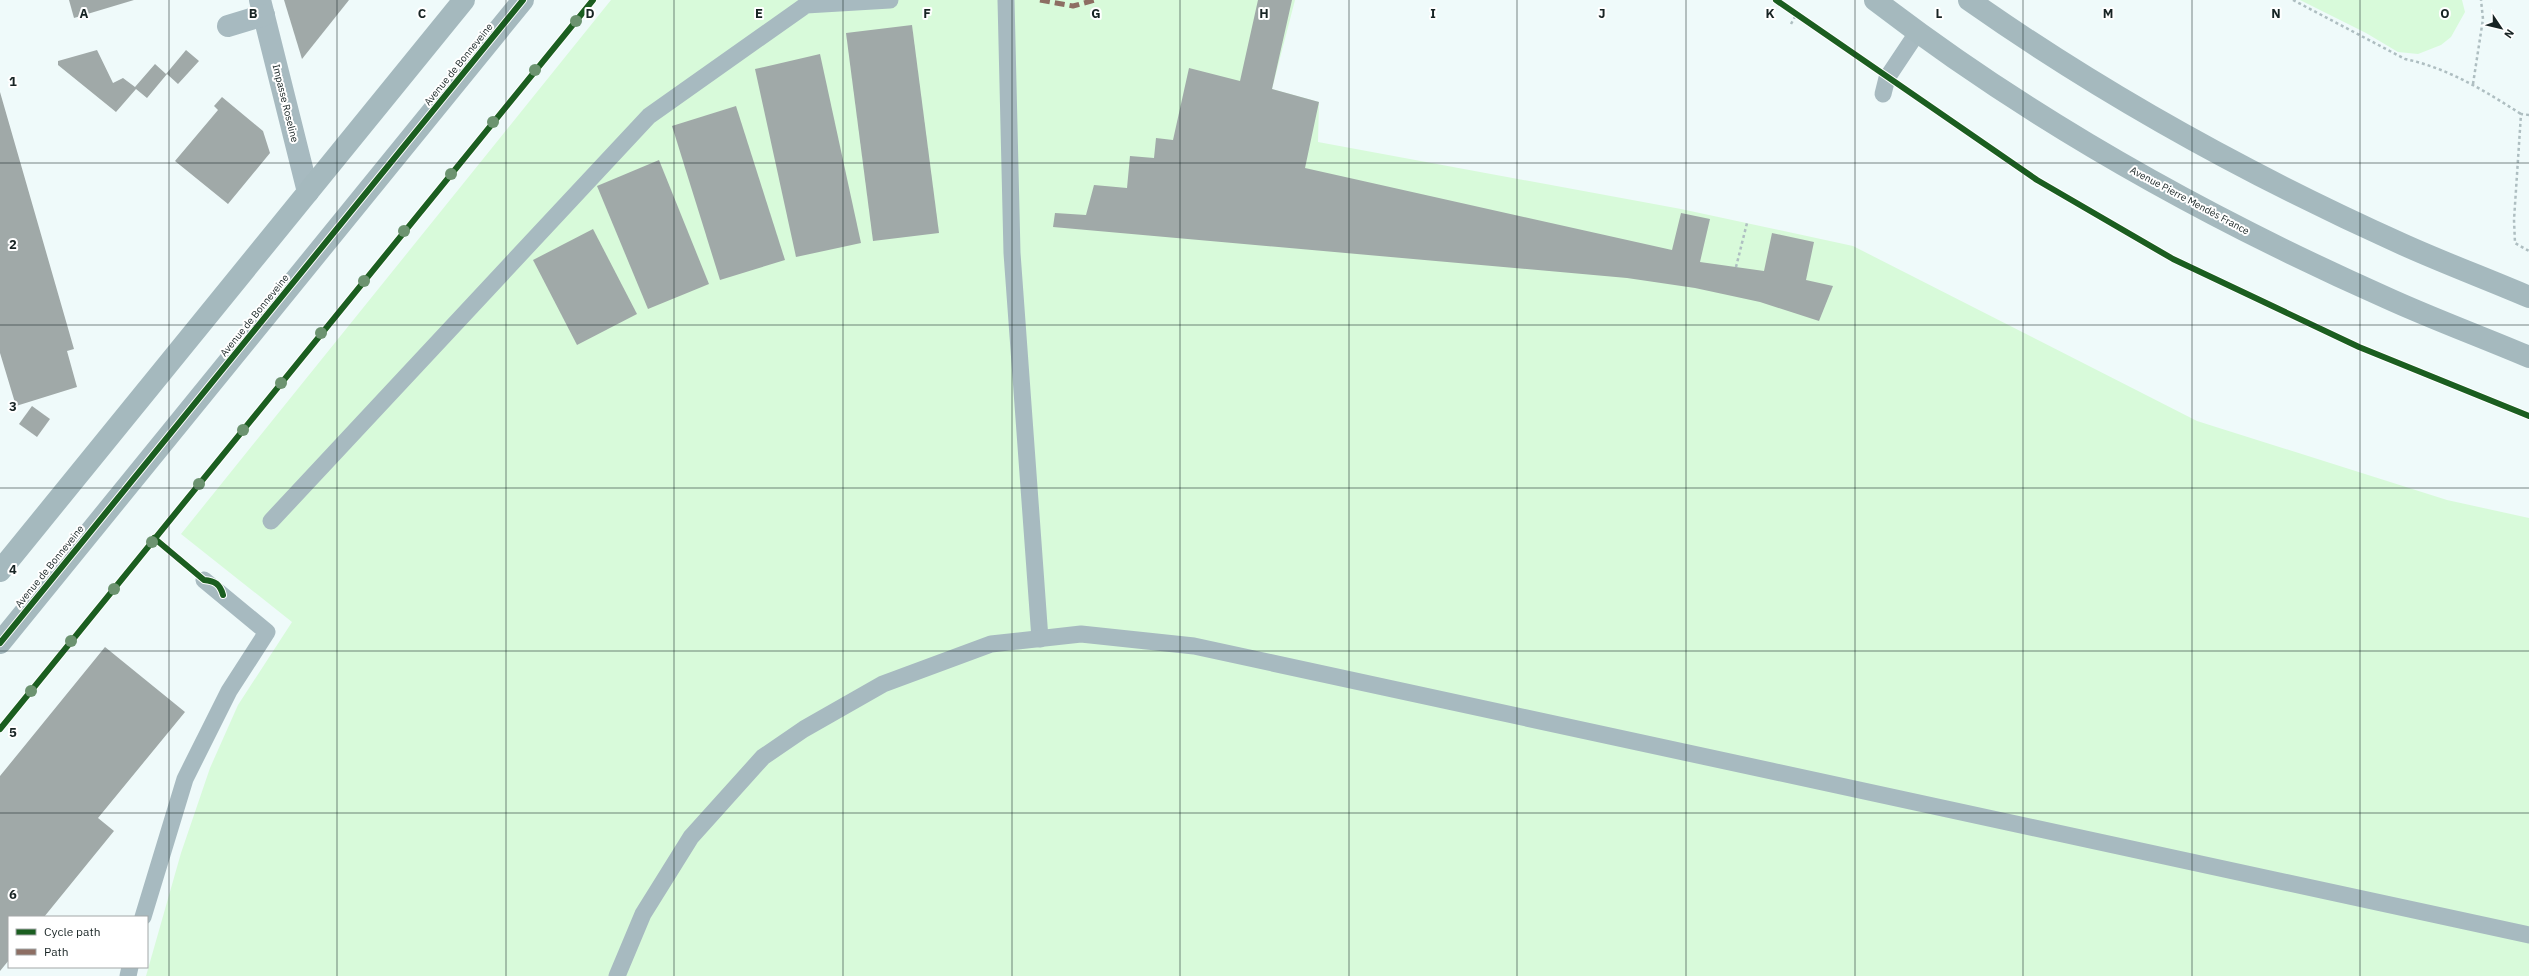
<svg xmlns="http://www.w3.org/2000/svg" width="2529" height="976" font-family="'IBM Plex Sans',sans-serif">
	<rect width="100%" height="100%" fill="#effafa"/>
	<g fill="#d8fada">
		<polygon points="611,0 1295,0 1272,89 1319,102 1318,142 1681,209 1853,246 2197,421 2447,500 2529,518 2529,976 146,976 181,853 210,768 238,705 292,622 181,534"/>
		<polygon points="2300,0 2462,0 2465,12 2451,37 2441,45 2418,54 2398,52 2366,33"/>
	</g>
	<g fill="#a0a9a8">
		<polygon points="69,0 134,0 74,18"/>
		<polygon points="284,0 349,0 302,59"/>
		<polygon points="1258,0 1292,0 1272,89 1319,102 1305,168 1672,250 1681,213 1710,219 1700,262 1764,271 1772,233 1814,242 1806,280 1833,286 1819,321 1760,302 1695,288 1627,278 1053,227 1055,213 1086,215 1094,185 1127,188 1130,156 1154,158 1156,138 1173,140 1189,68 1240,81"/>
		<polygon points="912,25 939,233 873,241 846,33"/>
		<polygon points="97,50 113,83 123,78 135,87 155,64 166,74 186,50 199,61 178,84 167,74 147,98 136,89 116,112 58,65 58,61"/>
		<polygon points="820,54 861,243 796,257 755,69"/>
		<polygon points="0,92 74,349 67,351 77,387 16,406 0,353"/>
		<polygon points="222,97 263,131 270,153 228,204 175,161 218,110 214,106"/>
		<polygon points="736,106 785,260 720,280 672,126"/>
		<polygon points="659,160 709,284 648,309 597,186"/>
		<polygon points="593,229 637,314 577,345 533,260"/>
		<polygon points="32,406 50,419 37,437 19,424"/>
		<polygon points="105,647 185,712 98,818 114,831 44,917 9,917 9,960 0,971 0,776"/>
	</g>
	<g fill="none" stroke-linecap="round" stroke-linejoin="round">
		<g stroke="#aebec1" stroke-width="2.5" stroke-dasharray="3 3" stroke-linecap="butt">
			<path d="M2293 0 2405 59C2448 68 2485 91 2521 114"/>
			<polyline points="1791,24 1796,15"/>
			<polyline points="2473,84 2483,19 2481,0"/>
			<polyline points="2529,115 2521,114 2514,220 2515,243 2529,251"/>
			<polyline points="1736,267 1747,223"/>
		</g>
		<g stroke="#a7bac0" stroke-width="17">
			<polyline points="1006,0 1012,253 1040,639"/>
			<polyline points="1883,94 1887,78 1917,33"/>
			<polyline points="271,521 649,116 806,5 890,0"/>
			<polyline points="143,917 185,779 229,691 267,632 204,580"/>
			<polyline points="128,976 130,967"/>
			<polyline points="617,976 643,914 691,837 763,757 804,729 883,684 991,644 1081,634 1194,646 2529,935"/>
		</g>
		<g stroke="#a7bac0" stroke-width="22">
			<polyline points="260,0 308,192"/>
			<polyline points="228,26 264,15"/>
		</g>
		<g stroke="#a5b9be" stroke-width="22">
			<path d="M1875 0C2031 120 2207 218 2387 298 2433 319 2482 337 2529 357"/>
			<path d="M1969 0C2104 95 2251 176 2402 244 2444 263 2487 279 2529 297"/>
			<polyline points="0,571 464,0"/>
			<polyline points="0,643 523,0"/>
		</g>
		<polyline stroke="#8d6e63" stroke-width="5" stroke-dasharray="10 5" stroke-linecap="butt" points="1040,0 1073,6 1095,0"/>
		<g stroke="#fff" stroke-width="8">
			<g id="cycleway">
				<polyline points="1776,0 2037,180 2173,259 2359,347 2529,416"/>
				<path d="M154 538 204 580C215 581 220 584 223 595"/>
				<polyline points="0,643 523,0"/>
				<polyline points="0,729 593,0"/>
			</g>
		</g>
		<use href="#cycleway" stroke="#1b5e20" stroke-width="6"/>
	</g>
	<g fill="#6c9370">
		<circle cx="576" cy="21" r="6"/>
		<circle cx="535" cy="70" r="6"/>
		<circle cx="493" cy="122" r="6"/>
		<circle cx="451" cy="174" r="6"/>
		<circle cx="404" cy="231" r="6"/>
		<circle cx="364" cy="281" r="6"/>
		<circle cx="321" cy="333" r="6"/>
		<circle cx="281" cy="383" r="6"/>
		<circle cx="243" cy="430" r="6"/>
		<circle cx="199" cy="484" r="6"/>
		<circle cx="152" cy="542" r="6"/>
		<circle cx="114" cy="589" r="6"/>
		<circle cx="71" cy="641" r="6"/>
		<circle cx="31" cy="691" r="6"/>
	</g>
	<path fill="none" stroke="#182424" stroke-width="1" stroke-opacity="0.55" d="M169 0V976M337 0V976M506 0V976M674 0V976M843 0V976M1012 0V976M1180 0V976M1349 0V976M1517 0V976M1686 0V976M1855 0V976M2023 0V976M2192 0V976M2360 0V976M0 163H2529M0 325H2529M0 488H2529M0 651H2529M0 813H2529"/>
	<g text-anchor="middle" stroke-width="4" stroke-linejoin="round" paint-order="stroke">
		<g font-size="10" fill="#182424" stroke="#fff">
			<text transform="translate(458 64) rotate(-51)" y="4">Avenue de Bonneveine</text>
			<text transform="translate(286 103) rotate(76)" y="4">Impasse Roseline</text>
			<text transform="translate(2190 200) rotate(28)" y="4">Avenue Pierre Mendès France</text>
			<text transform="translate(254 315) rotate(-51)" y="4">Avenue de Bonneveine</text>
			<text transform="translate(49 566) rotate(-51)" y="4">Avenue de Bonneveine</text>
		</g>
	</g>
	<g font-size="13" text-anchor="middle" font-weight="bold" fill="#182424" stroke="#fff" stroke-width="4" stroke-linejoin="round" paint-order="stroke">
		<text x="84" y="18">A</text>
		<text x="253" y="18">B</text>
		<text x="422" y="18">C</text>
		<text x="590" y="18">D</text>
		<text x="759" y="18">E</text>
		<text x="927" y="18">F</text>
		<text x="1096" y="18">G</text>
		<text x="1264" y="18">H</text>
		<text x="1433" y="18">I</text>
		<text x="1602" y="18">J</text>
		<text x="1770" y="18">K</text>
		<text x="1939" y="18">L</text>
		<text x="2108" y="18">M</text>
		<text x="2276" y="18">N</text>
		<text x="2445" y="18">O</text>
		<text x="13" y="86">1</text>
		<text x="13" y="249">2</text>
		<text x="13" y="411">3</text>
		<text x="13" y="574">4</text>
		<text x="13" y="737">5</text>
		<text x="13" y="899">6</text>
	</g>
	<rect x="8" y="916" width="140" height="52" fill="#ffffff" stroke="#a3a7a7"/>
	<rect x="16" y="929" width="20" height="6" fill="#1b5e20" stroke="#a3a7a7"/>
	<text x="44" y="936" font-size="12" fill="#182424">Cycle path</text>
	<rect x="16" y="949" width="20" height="6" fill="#8d6e63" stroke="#a3a7a7"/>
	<text x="44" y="956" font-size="12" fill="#182424">Path</text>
	<g transform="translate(2501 28) rotate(125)" stroke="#ffffff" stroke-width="3" paint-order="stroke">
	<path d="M0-3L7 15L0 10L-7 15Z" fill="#182424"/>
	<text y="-6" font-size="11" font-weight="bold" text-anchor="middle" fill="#182424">N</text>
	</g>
</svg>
